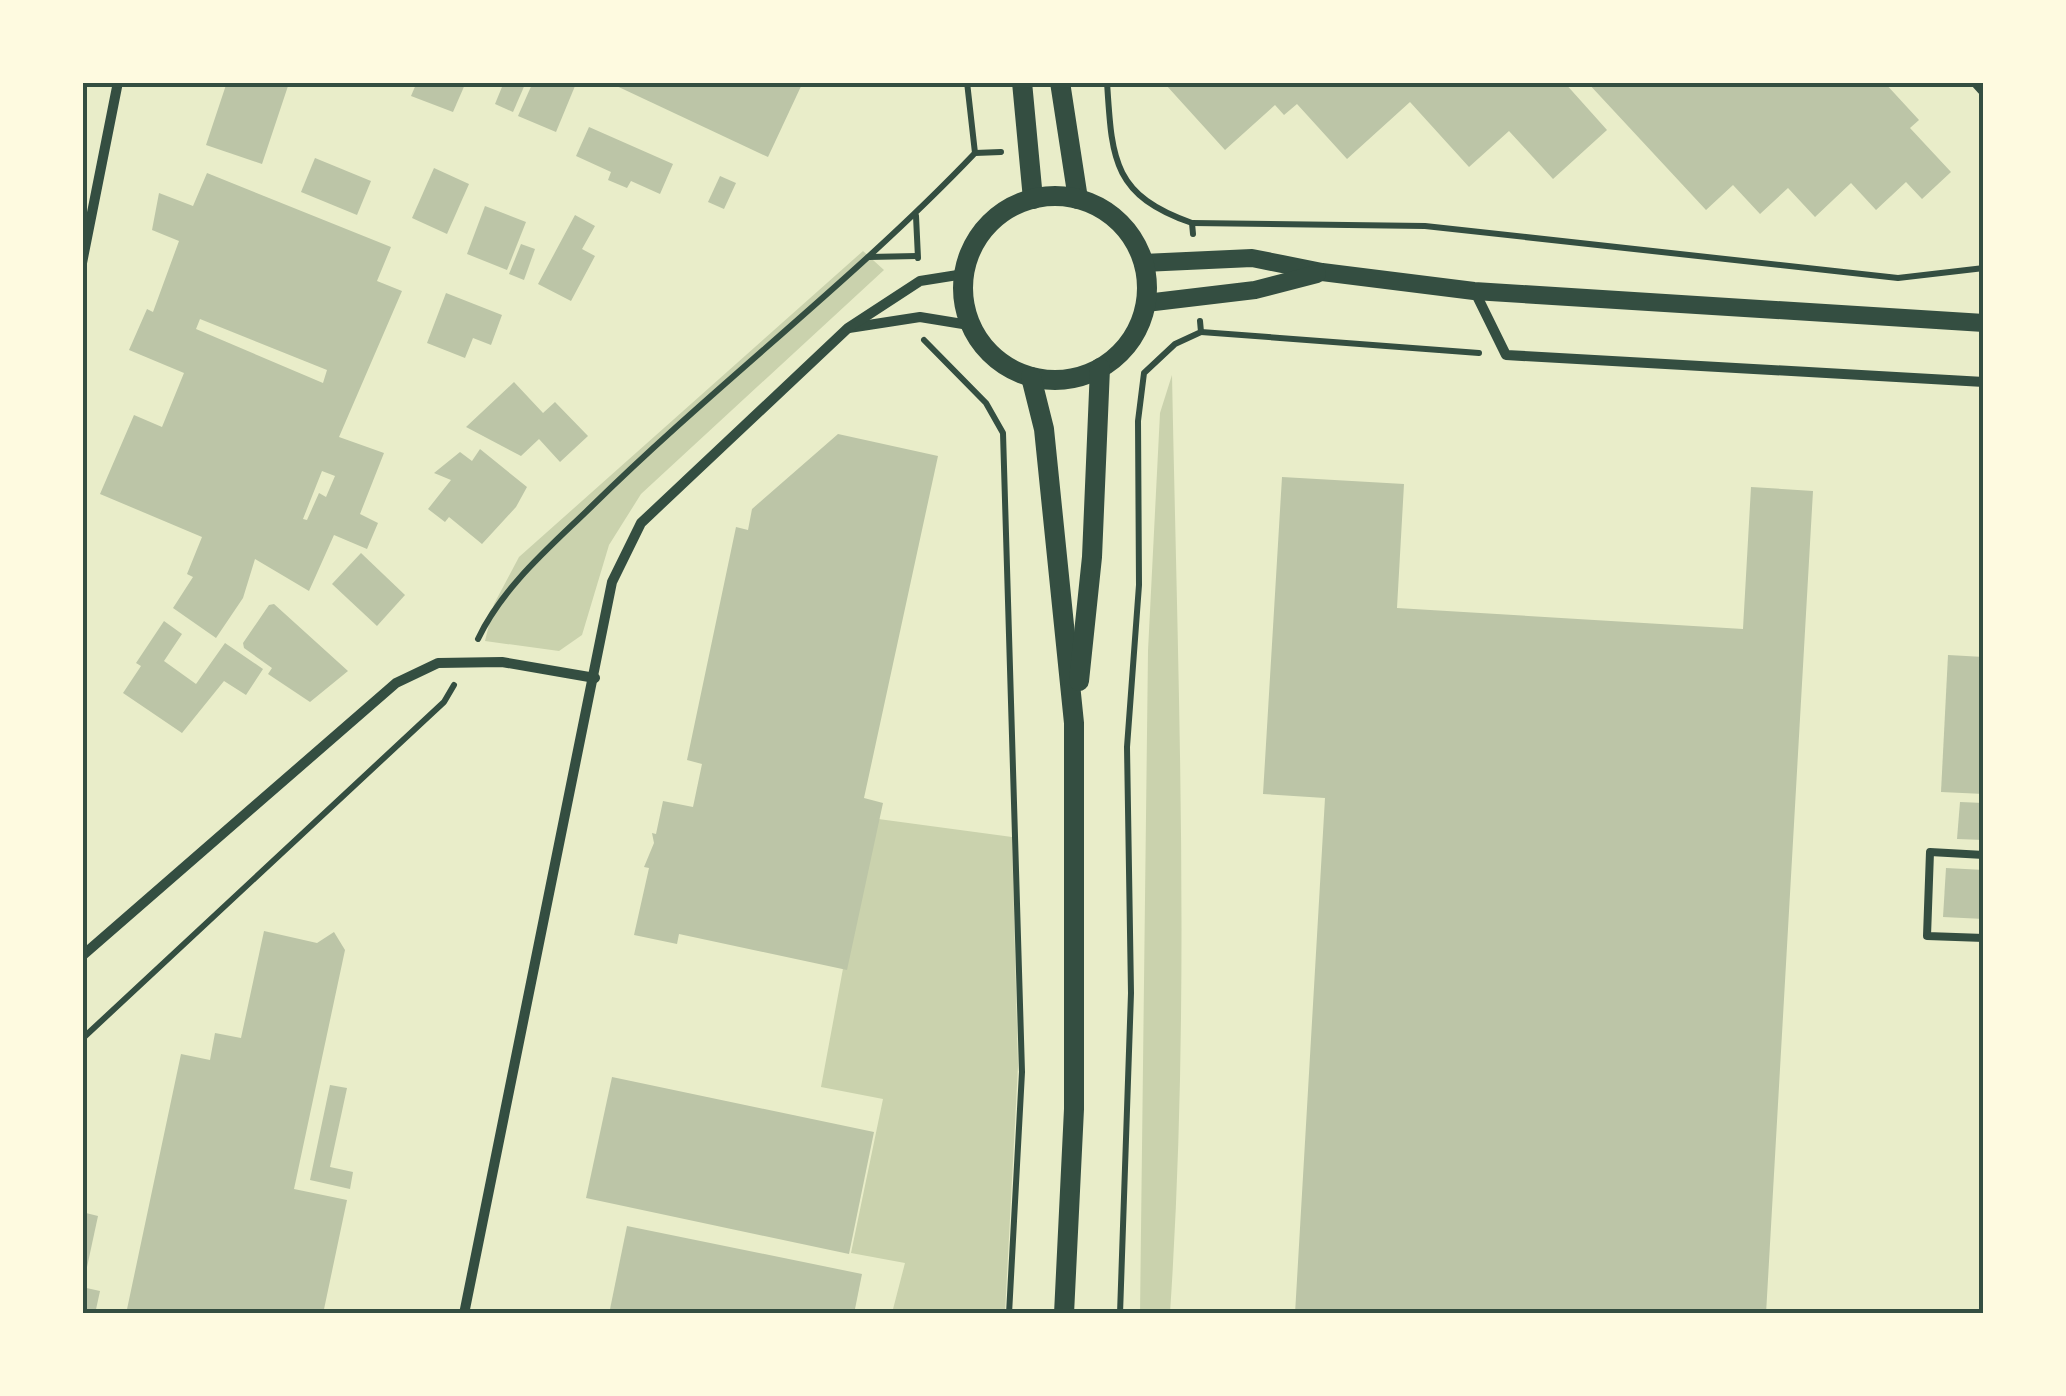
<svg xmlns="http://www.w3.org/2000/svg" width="2066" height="1396" font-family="Poppins,sans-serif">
	<rect width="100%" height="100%" fill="#e9edc9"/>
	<g fill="#cad2ad">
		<polygon points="863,251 884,270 641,494 609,545 582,635 559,651 485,641 494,604 519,557"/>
		<path d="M1172 375C1178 688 1191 1001 1170 1313L1140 1314 1148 651 1160 413Z"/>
		<polygon points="871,818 1012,837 1018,1066 1005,1313 892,1313 905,1263 851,1253 883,1099 821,1087"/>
	</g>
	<g fill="#bcc5a7" fill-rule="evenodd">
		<polygon points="227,82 288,86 262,164 206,145"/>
		<polygon points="417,82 466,82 453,112 411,96"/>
		<polygon points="504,82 526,82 513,112 495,104"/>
		<polygon points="533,82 575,86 556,132 518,116"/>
		<polygon points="608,82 803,82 768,157"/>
		<polygon points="1169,82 1564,82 1607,130 1553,179 1509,131 1469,167 1410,102 1347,159 1297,104 1284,115 1275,105 1225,150 1166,85"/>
		<polygon points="1587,82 1884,82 1919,120 1910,128 1951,172 1922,199 1906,182 1876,210 1851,183 1815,217 1788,188 1760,214 1733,185 1706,210"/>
		<polygon points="589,127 673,164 660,194 631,181 627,188 608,180 611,172 576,156"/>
		<polygon points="315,158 371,181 357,215 301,192"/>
		<polygon points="434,168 469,184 447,234 412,218"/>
		<path d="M207 173 391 247 377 281 402 291 339 437 384 453 360 514 378 523 367 549 334 535 309 591 255 559 243 598 216 638 173 608 193 577 187 574 202 537 100 494 134 415 162 427 184 373 129 350 147 309 153 312 179 241 152 230 159 193 193 206ZM200 319 327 370 323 383 196 329ZM322 471 335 476 326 497 319 493 307 520 303 519Z"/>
		<polygon points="720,176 736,183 724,209 708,202"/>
		<polygon points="485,206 526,222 507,270 467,254"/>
		<polygon points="575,215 595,226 582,249 595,256 571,301 538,284"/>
		<polygon points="521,244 535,249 524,280 509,274"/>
		<polygon points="446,293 502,315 491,345 473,338 465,358 427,343"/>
		<polygon points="514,382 543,413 555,402 588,436 560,462 539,439 521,456 466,427"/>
		<polygon points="838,434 938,456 864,798 883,803 847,970 679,934 677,944 634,935 649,868 644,867 654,843 652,833 656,834 663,801 693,807 702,764 687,760 736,527 748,530 752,509"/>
		<polygon points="480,449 527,487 516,507 482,544 449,517 445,522 428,509 451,480 434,473 460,452 472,461"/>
		<polygon points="1282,477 1404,484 1397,608 1743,629 1751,487 1813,491 1766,1314 1295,1314 1325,798 1263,794"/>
		<polygon points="361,553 405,595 377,626 332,584"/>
		<polygon points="274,604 348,671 310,702 268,674 272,668 244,648 243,643 269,605"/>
		<polygon points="164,621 182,634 164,661 196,684 225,643 263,669 246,695 224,681 182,733 123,693 141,666 136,663"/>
		<polygon points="1948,655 1984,657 1984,794 1941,792"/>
		<polygon points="1960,802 1984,803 1984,840 1957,839"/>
		<polygon points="1946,868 1984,870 1984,919 1943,917"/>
		<polygon points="264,931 317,943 334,932 345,950 294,1189 347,1200 323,1314 126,1314 181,1054 210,1060 215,1033 241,1038"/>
		<polygon points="612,1077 874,1132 849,1254 586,1198"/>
		<polygon points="330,1085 347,1088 330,1167 353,1172 350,1189 310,1180"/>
		<polygon points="82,1212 98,1216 84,1281 82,1281"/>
		<polygon points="627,1226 862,1274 854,1314 609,1314"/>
		<polygon points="82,1287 100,1291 95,1314 82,1314"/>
	</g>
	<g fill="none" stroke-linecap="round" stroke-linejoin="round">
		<g stroke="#344e41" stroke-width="6">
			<polyline points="967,82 975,153"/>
			<path d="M1107 82C1112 159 1112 195 1192 223L1193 234"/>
			<polyline points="916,216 918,258"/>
			<polyline points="1192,223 1425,226 1898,278 1984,268"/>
			<polyline points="869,257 917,256"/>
			<polyline points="1201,332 1479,353"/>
			<polyline points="924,340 986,403 1003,433 1022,1072 1009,1314"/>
			<path d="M478 639C503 586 551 546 592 506 716 384 855 279 975 153L1001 152"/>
			<polyline points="82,1039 444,702 454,685"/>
			<polyline points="1120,1314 1131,993 1127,747 1139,585 1138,421 1144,373 1175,344 1201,332 1200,321"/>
		</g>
		<polyline stroke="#344e41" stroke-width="8" points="1984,855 1930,852 1927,936 1984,938"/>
		<g stroke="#344e41" stroke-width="10">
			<polyline points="1975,82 1984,92"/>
			<polyline points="82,263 118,82"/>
			<polyline points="1475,292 1506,355 1984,382"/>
			<polyline points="849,328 920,317 969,325"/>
			<polyline points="82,956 396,683 438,663 502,662 595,678"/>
			<polyline points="464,1314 612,582 641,523 848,328 920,281 964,274"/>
		</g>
		<g stroke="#344e41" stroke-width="18">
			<polyline points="1143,263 1252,258 1322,272 1474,291 1984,323"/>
			<polyline points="1146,303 1255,290 1317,274"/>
		</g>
		<g stroke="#344e41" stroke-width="20">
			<polyline points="1022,82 1033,199"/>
			<polyline points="1060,82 1078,199"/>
			<circle cx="1055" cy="288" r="92"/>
			<polyline points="1031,377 1044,429 1074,723 1074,1109 1064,1314"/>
			<polyline points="1079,681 1092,557 1100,368"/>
		</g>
	</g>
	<rect width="2066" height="1396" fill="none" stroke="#fefae0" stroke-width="170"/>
	<rect x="85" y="85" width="1896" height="1226" fill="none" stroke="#344e41" stroke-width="4"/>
</svg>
